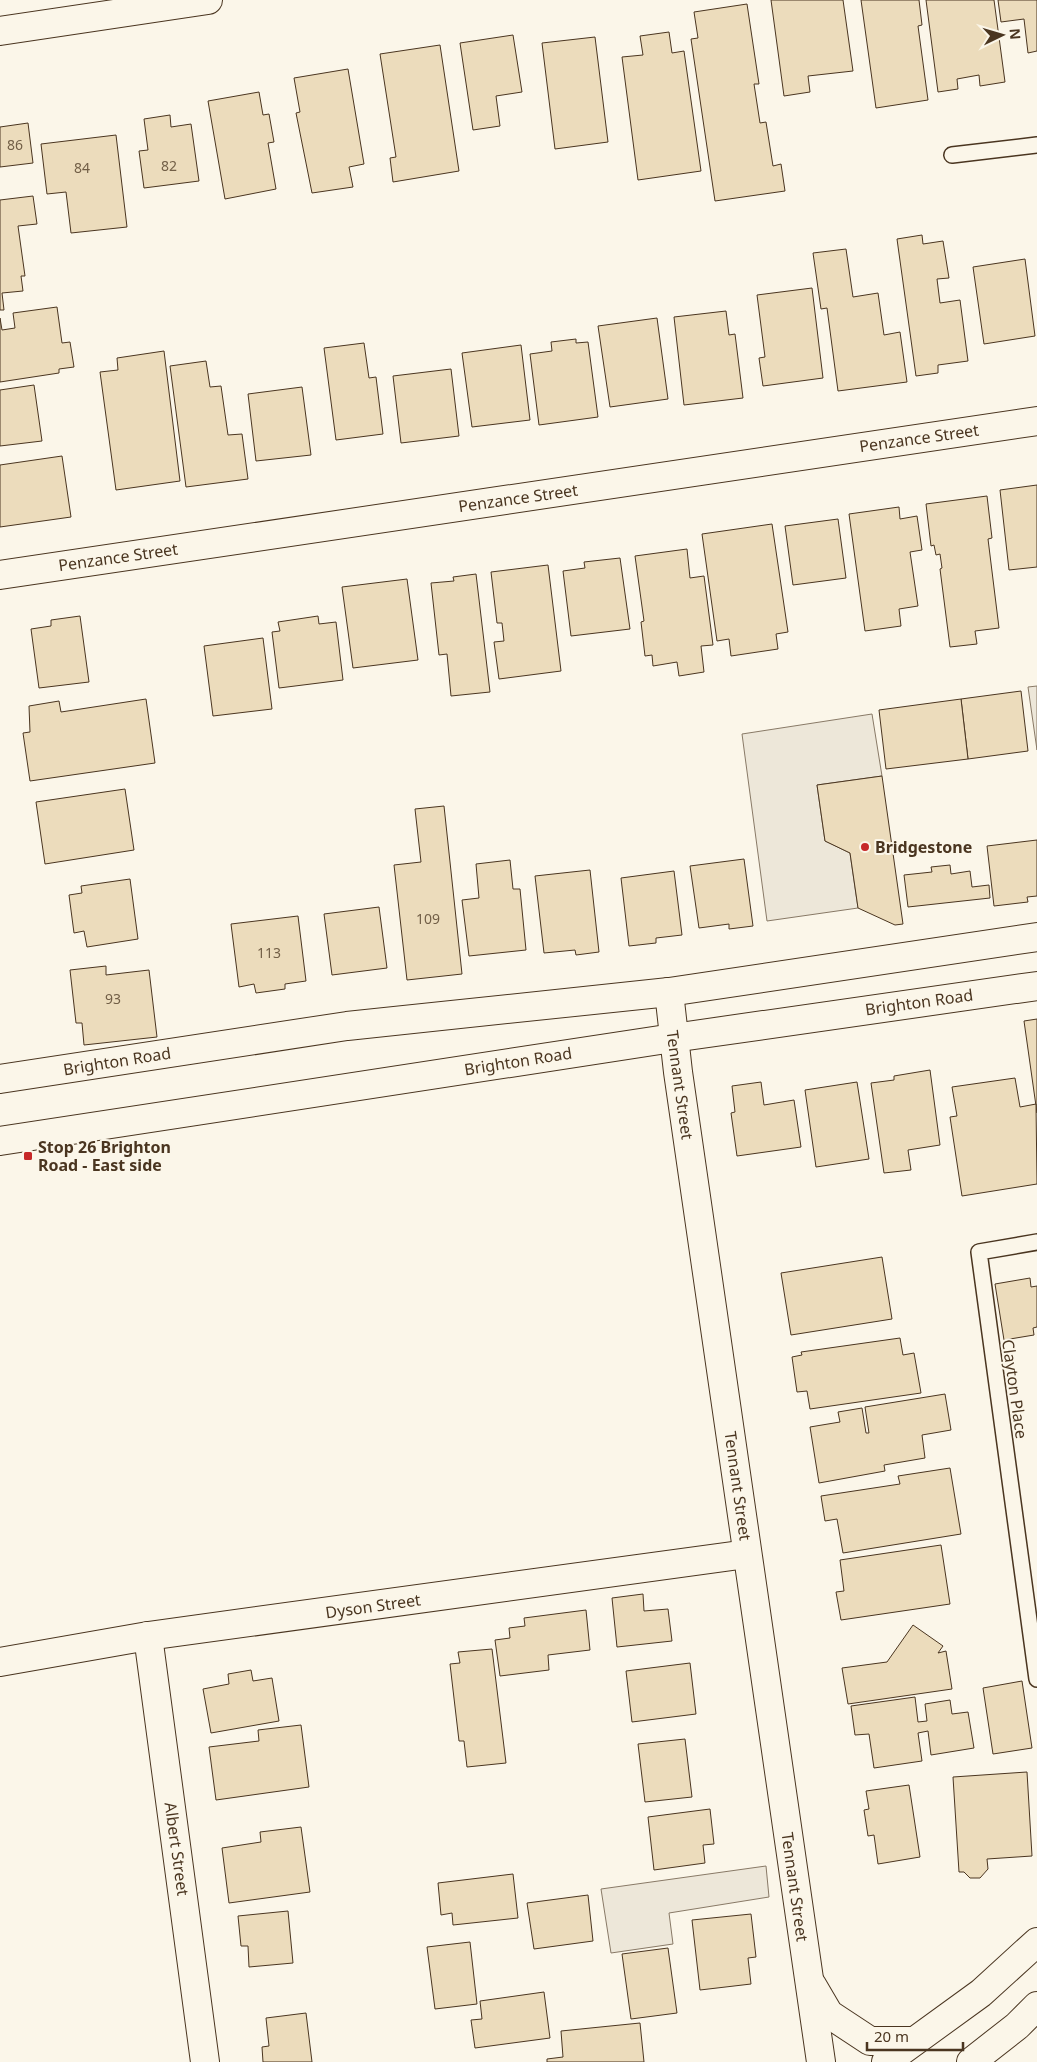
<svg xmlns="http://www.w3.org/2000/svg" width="1037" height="2062" font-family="'Noto Sans',sans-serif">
	<rect width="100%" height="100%" fill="#fbf6e9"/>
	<g fill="#ede7d9" stroke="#887966">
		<polygon points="1037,686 1037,750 1028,687"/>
		<polygon points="872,714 882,776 817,785 825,841 850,853 858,908 767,921 742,734"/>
		<polygon points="766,1866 769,1897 669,1913 673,1944 611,1953 601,1889"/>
	</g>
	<g fill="#ecdcbc" stroke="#4a3520">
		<polygon points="771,0 843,0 853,71 808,76 810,92 784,96"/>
		<polygon points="861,0 919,0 922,25 918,26 928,100 876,108"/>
		<polygon points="926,0 994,0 1005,82 980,86 979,75 957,79 958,89 938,92"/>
		<polygon points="998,0 1037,0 1037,51 1028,53 1024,19 1001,22"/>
		<polygon points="747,4 759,84 754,84 760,123 766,122 773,166 781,164 785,191 715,201 691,39 698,38 694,12"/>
		<polygon points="669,32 672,53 684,51 701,171 638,180 622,57 643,55 640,36"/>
		<polygon points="513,35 522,92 496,96 500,126 473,130 460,43"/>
		<polygon points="595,37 608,142 555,149 542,43"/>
		<polygon points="440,45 459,171 393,182 390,158 396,157 380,54"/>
		<polygon points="348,69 364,164 349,167 353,187 312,193 296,113 300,112 294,78"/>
		<polygon points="259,92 263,115 269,114 274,142 268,143 276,189 225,199 208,101"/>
		<polygon points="170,115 171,127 191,124 199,181 144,188 139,151 148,150 144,119"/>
		<polygon points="28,123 33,163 0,167 0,127"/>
		<polygon points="116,135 127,227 71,233 66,192 47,194 41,144"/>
		<polygon points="33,196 37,224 18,226 25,276 21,276 23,291 2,293 4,310 0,310 0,200"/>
		<polygon points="922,235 923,244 943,241 949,278 937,279 940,303 960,300 968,361 938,365 938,373 916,376 897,239"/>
		<polygon points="846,249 853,297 878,293 884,335 900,332 907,382 838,391 827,308 821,309 813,253"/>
		<polygon points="1025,259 1035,336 984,344 973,267"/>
		<polygon points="812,288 823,378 763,386 759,358 765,357 757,295"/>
		<polygon points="57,307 62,343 70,342 74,367 59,369 59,373 0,382 0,318 2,330 15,328 13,313"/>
		<polygon points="726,311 729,335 735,334 743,398 684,405 674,317"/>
		<polygon points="657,318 668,399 610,407 598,326"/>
		<polygon points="576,339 576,343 588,342 598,417 539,425 530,354 552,351 551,342"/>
		<polygon points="364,343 369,378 376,377 383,434 336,440 324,348"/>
		<polygon points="521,345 530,420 472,427 462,353"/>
		<polygon points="164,351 180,481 116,490 100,372 118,370 117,358"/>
		<polygon points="206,361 210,387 221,386 228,435 242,434 248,479 186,487 170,366"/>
		<polygon points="451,369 459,436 401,443 393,376"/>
		<polygon points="34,385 42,441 0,446 0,390"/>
		<polygon points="302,387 311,455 256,461 248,394"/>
		<polygon points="62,456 71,517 0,527 0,465"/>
		<polygon points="1037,485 1037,567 1009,570 1000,490"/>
		<polygon points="987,496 992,538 988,539 999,628 975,631 977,644 950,647 940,569 942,568 940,554 936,555 934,545 931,546 926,504"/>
		<polygon points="899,507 900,519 917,516 922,550 910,552 918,606 899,609 901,626 865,631 849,514"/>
		<polygon points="838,519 846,578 793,585 785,526"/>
		<polygon points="772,524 788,632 776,634 778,649 731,656 729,639 717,641 702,534"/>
		<polygon points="687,549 690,578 704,576 713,645 701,646 704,672 679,676 677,662 653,666 652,655 645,656 641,622 644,621 635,556"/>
		<polygon points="620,558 630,629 571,636 563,571 585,568 584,562"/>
		<polygon points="548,565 561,671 499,679 494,642 504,641 502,623 497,623 491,572"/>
		<polygon points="476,574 490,692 451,696 447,654 439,655 431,583 454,581 453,577"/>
		<polygon points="407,579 418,660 353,668 342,587"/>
		<polygon points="80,616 89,682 39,688 31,629 51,626 51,620"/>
		<polygon points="318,616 319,624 336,622 343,680 279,688 272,632 280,631 278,622"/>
		<polygon points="263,638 272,709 213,716 204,646"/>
		<polygon points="1021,691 1028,751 968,759 961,699"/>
		<polygon points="146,699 155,763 30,781 23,733 30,732 29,706 59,701 61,712"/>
		<polygon points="961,699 968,759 886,769 879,710"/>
		<polygon points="882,776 903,924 895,925 858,908 850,853 825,841 817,785"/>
		<polygon points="125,789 134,850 45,864 36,802"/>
		<polygon points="444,806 462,974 407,980 394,865 421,862 415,809"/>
		<polygon points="1037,840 1037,896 1027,897 1028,902 994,906 987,846"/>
		<polygon points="744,859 753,926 729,929 729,924 699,928 690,866"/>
		<polygon points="510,860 513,889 520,889 526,950 469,956 462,900 479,898 476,864"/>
		<polygon points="950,865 951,874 970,871 972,887 989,885 990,898 908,907 904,875 932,872 931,867"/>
		<polygon points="590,870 599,952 576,955 575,950 544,953 535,876"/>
		<polygon points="674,871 682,935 656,938 656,943 629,946 621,878"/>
		<polygon points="130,879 138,939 87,947 84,931 74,933 69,895 82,893 81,886"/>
		<polygon points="379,907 387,968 332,975 324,914"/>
		<polygon points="298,916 306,981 285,984 285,989 256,993 254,984 239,987 231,924"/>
		<polygon points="106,966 106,975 149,970 157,1037 84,1045 82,1023 76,1023 70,970"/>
		<polygon points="1037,1019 1037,1113 1024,1021"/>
		<polygon points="930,1070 940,1145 908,1150 911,1170 884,1173 871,1083 894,1080 894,1076"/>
		<polygon points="1015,1078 1020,1107 1036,1104 1037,1184 962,1196 950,1117 957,1116 952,1087"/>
		<polygon points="761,1082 764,1105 794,1100 801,1147 737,1156 731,1113 735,1112 732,1086"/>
		<polygon points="857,1082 869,1159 816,1167 805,1090"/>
		<polygon points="882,1257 892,1319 791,1335 781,1273"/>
		<polygon points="1030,1278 1031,1287 1037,1286 1037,1327 1033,1328 1034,1335 1004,1340 995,1284"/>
		<polygon points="900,1338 903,1355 914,1353 921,1393 810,1409 807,1391 797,1392 792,1357 802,1355 801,1352"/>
		<polygon points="945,1394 951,1430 922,1435 925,1458 884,1465 885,1471 819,1483 810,1427 840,1422 838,1412 862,1408 866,1433 869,1433 865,1407"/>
		<polygon points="950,1468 961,1534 843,1553 837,1519 825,1521 821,1496 900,1484 898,1476"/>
		<polygon points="941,1545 950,1604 841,1620 836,1592 844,1591 840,1560"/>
		<polygon points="643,1594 644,1611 668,1609 672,1641 617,1647 612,1598"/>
		<polygon points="586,1610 590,1650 548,1655 549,1670 500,1676 495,1640 510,1638 509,1628 525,1626 524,1618"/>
		<polygon points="913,1625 943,1646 938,1653 946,1651 952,1689 848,1704 842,1668 887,1662"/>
		<polygon points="492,1649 506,1763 467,1767 464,1741 459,1741 450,1664 460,1663 458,1652"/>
		<polygon points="690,1663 696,1714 632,1722 626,1671"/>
		<polygon points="251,1670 253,1681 272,1678 279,1721 211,1733 203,1689 229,1684 228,1674"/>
		<polygon points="1022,1681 1032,1748 993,1754 983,1688"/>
		<polygon points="915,1697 918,1722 927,1721 925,1704 950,1700 952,1714 968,1712 974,1748 931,1755 928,1731 918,1733 922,1761 874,1768 869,1734 855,1735 851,1706"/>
		<polygon points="301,1725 309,1787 216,1800 209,1747 259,1741 258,1730"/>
		<polygon points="685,1739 692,1797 645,1802 638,1744"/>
		<polygon points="1027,1772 1032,1856 987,1859 988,1869 980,1878 970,1878 964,1872 959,1872 953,1777"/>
		<polygon points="909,1785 920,1857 878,1864 874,1835 868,1836 864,1810 869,1809 866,1791"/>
		<polygon points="710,1809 714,1844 703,1845 705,1863 654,1870 648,1817"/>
		<polygon points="301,1827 310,1892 229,1903 222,1848 261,1842 260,1832"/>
		<polygon points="513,1874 518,1918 453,1925 452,1913 441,1915 438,1883"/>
		<polygon points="588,1895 593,1941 534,1949 527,1903"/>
		<polygon points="288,1911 293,1963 249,1967 248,1946 241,1946 238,1916"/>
		<polygon points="751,1914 756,1957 748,1958 751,1984 700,1990 692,1920"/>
		<polygon points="470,1942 477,2004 435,2009 427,1947"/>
		<polygon points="668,1948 677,2013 631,2019 622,1954"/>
		<polygon points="544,1992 550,2038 475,2048 471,2020 482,2019 480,2001"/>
		<polygon points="306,2013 312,2062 263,2062 262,2047 269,2046 266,2018"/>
		<polygon points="640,2023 644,2062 547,2062 547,2059 563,2057 561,2031"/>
	</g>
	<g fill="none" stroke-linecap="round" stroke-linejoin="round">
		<g stroke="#4a3520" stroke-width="18">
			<g id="service">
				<polyline points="952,155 1037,145"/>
				<polyline points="1037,1242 979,1252 1037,1679"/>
			</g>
		</g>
		<g stroke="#4a3520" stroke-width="30">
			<g id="minor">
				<polyline points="0,31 208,0"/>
				<polyline points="0,575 1037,421"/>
				<polyline points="669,992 678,1072 821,2062"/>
				<polyline points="148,1636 205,2062"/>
				<polyline points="0,1662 148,1636 747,1554"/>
				<polyline points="812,1985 829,2014 870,2041 914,2041"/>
			</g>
		</g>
		<g stroke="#4a3520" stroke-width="30">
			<g id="secondary">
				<polyline points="886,2062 981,1993 1037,1942"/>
				<polyline points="971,2062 1017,2026 1037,2006"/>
			</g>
		</g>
		<g stroke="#4a3520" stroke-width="30">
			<g id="primary">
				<polyline points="0,1079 347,1026 669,992 1037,937"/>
				<polyline points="0,1141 673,1038 1037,986"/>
			</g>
		</g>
		<use href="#service" stroke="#fbf6e9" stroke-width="15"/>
		<use href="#minor" stroke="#fbf6e9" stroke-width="28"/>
		<use href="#secondary" stroke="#fbf6e9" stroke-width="28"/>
		<use href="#primary" stroke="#fbf6e9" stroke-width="28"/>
	</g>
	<g fill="#c62828" stroke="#fbf6e9" stroke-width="2">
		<circle cx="865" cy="847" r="5"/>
		<rect x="23" y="1151" width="10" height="10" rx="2.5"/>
	</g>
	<g text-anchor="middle" stroke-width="4" stroke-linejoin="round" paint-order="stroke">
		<g font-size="14" fill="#725f47">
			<text x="15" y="150">86</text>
			<text x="169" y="171">82</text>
			<text x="82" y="173">84</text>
			<text x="428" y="924">109</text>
			<text x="269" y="958">113</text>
			<text x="113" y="1004">93</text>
		</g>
		<g font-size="16" fill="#4a3520" stroke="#fbf6e9">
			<text transform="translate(919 438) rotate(-8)" y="6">Penzance Street</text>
			<text transform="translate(518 498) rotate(-8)" y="6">Penzance Street</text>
			<text transform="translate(118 557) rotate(-8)" y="6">Penzance Street</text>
			<text transform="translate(919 1002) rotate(-8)" y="6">Brighton Road</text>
			<text transform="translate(117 1061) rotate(-9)" y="6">Brighton Road</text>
			<text transform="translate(518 1061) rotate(-9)" y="6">Brighton Road</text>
			<text transform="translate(680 1085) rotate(82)" y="6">Tennant Street</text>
			<text transform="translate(1015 1389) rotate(82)" y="6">Clayton Place</text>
			<text transform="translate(738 1486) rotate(82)" y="6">Tennant Street</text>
			<text transform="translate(373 1606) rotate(-8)" y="6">Dyson Street</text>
			<text transform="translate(177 1849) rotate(82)" y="6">Albert Street</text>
			<text transform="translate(795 1887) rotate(82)" y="6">Tennant Street</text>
		</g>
		<g font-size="16" font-weight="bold" fill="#4a3520" stroke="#fbf6e9" text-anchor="start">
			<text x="875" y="853">Bridgestone</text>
			<text x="38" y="1153">Stop 26 Brighton<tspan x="38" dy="18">Road - East side</tspan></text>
		</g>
	</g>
	<g transform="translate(1002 35) rotate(85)" stroke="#fbf6e9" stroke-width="4" paint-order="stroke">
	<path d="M0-4L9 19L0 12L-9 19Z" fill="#4a3520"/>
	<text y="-8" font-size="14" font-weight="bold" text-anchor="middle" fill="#4a3520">N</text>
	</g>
	<path d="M867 2042v8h96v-8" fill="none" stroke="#4a3520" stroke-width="2.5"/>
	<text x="874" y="2042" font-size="15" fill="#4a3520" stroke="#fbf6e9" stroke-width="4" paint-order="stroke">20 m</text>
</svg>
